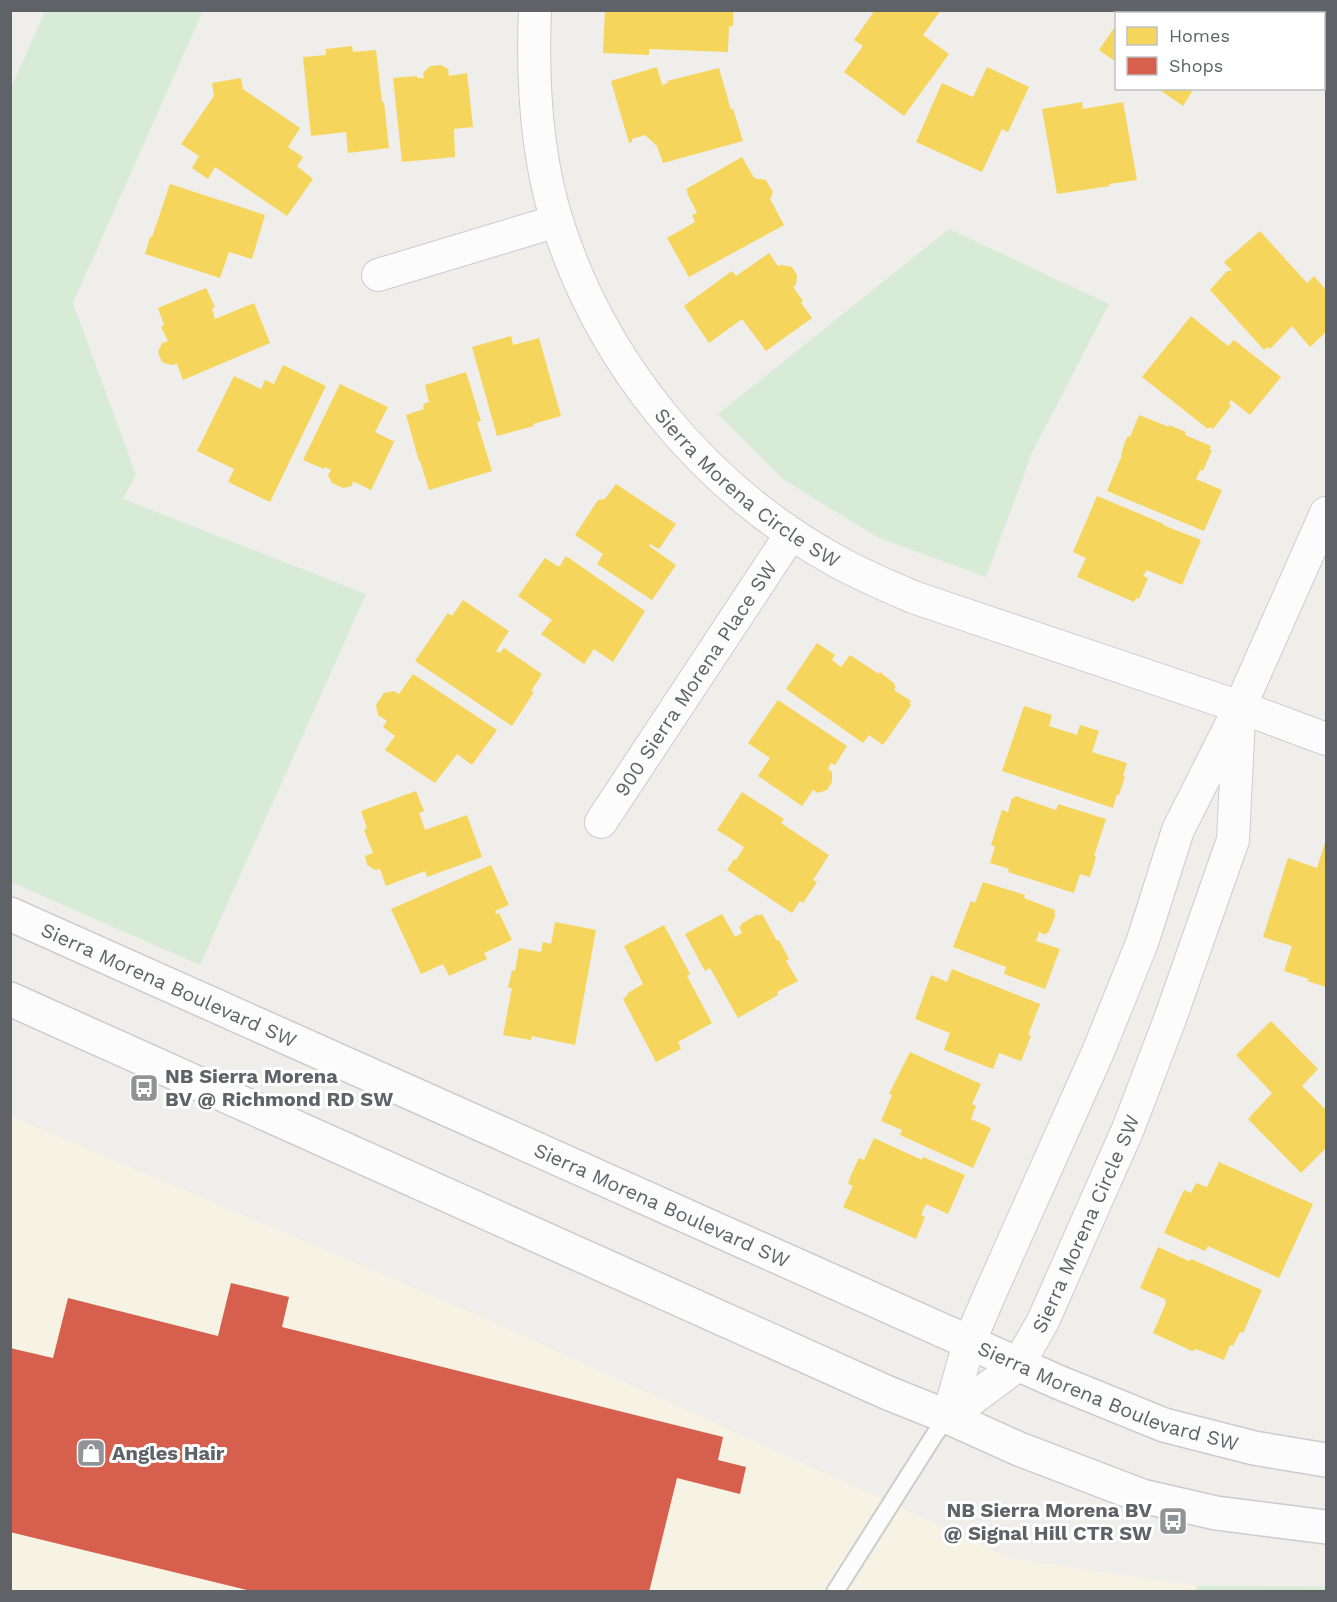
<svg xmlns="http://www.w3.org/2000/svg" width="1337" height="1602" font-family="'Work Sans',sans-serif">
	<rect width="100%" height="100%" fill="#efeeea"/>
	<polygon fill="#f7f3e4" points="10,1116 468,1311 1013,1559 1197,1586 1196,1591 11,1591"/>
	<g fill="#d8ebd6">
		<polygon points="45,11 203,11 73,303 136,475 123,499 366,594 200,965 11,882 10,90"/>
		<polygon points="949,229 1109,304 1032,453 986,577 879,538 784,480 718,414"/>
		<polygon points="1197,1586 1326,1587 1326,1591 1196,1591"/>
	</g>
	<g fill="#f6d55c">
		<polygon points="605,10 733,10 733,26 729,26 728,52 649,49 649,55 603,53"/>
		<polygon points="875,10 941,10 923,35 949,54 904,116 844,72 863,46 854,40"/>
		<polygon points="1219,10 1256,10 1255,14 1226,14"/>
		<polygon points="1116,25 1116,62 1099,50"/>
		<polygon points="352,46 353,52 376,50 382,102 384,102 389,148 348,153 346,132 311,136 303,57 326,55 326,49"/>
		<polygon points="441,65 448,69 449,76 467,73 473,127 454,129 455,157 402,162 393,78 417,76 417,78 424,78 423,73 430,66"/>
		<polygon points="657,67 662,85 668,83 667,81 719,68 731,110 733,109 743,141 663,163 657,146 645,135 632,139 632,142 629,143 611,81"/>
		<polygon points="987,67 1029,87 1008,132 1002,129 982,172 916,142 942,83 973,97"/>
		<polygon points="241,78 243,89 300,128 288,147 303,157 297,166 313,179 287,216 215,167 208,179 192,168 199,156 181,144 214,96 212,83"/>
		<polygon points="1157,88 1194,88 1183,106"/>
		<polygon points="1082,102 1083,109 1123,102 1137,180 1109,184 1110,186 1057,194 1042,109"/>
		<polygon points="742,157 754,178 766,180 767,182 773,192 770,199 784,225 689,277 667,238 695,222 692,215 697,213 687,193 688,192 686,189"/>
		<polygon points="170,184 265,215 252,259 229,252 220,278 145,254 150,237 152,237"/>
		<polygon points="1260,231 1307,283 1314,276 1326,290 1326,332 1310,347 1292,326 1270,349 1268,347 1264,350 1210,290 1227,271 1232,271 1224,262"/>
		<polygon points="769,253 778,266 781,265 792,267 797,275 796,285 793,287 803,301 801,303 812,318 766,351 742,319 709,343 684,306 732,271 736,276"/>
		<polygon points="206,288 215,307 212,309 215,319 254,303 270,343 183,380 177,364 171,365 162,362 158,352 162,343 168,341 161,327 164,325 158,308"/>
		<polygon points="1191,316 1228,346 1234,340 1281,377 1250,415 1231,400 1229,404 1231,406 1213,429 1210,427 1208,429 1142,377"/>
		<polygon points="511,336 513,345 539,338 561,416 533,424 534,426 530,427 497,436 472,347"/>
		<polygon points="283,365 326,386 270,502 228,482 234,469 197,451 234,376 261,389 265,380 274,384"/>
		<polygon points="466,372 481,421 477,422 492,471 429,490 420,461 419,461 406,415 424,409 423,404 429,402 425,385"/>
		<polygon points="340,384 388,407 375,432 393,441 395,440 371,490 353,481 352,486 343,488 332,483 328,475 331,470 325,467 324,469 303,460"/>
		<polygon points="1139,415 1169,427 1169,425 1186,432 1185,435 1211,446 1209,449 1212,450 1203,471 1200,470 1196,479 1222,490 1204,531 1107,491 1122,455 1121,455 1125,442 1128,436 1130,437"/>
		<polygon points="616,484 676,524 659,549 650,544 649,546 676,565 652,600 597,564 603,554 575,535 598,500 605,499"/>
		<polygon points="1097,496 1164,524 1163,525 1201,540 1182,585 1147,570 1143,576 1148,578 1139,599 1136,598 1134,602 1077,577 1086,558 1073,552"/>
		<polygon points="566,556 645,611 613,662 594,649 584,664 541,634 552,620 518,596 545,558 559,567"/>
		<polygon points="463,600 509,631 496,651 500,653 504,648 542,674 531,691 534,692 512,726 415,661 448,613 452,616"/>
		<polygon points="817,643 835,655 832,660 841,667 850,655 879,674 880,672 895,684 894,686 896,686 894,690 911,701 909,704 911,705 883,745 869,735 863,743 786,689"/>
		<polygon points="413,674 497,730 472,765 457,754 435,783 385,750 395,736 383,727 387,721 378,715 376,705 384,693 394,691 399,694"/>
		<polygon points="778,700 847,746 835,765 831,763 828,769 832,772 832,782 827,790 818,793 813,790 802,806 758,776 770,758 748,743"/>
		<polygon points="1024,706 1052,715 1049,726 1077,735 1080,725 1099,731 1092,752 1127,763 1123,776 1125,777 1119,795 1117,794 1113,808 1002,771"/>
		<polygon points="416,791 424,811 419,813 425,830 467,815 482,857 427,877 425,871 386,886 380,869 375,870 367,865 365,856 373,853 364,830 367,828 361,811"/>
		<polygon points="742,792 784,819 781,823 829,855 813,880 817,882 803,903 800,901 792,913 727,870 734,859 736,860 744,847 717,830"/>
		<polygon points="1015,796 1056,810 1058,804 1106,819 1094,856 1096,857 1090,877 1080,874 1074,893 1008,872 1009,869 990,863 995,847 991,845 1002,810 1008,812 1012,798 1014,799"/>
		<polygon points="1326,840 1326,987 1307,981 1309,979 1284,971 1292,946 1263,937 1288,858 1317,868"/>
		<polygon points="491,865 509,905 495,911 496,914 499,913 512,940 484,953 487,959 449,976 443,964 421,974 391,909"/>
		<polygon points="983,882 1025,895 1024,898 1055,910 1054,914 1056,914 1048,933 1047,932 1046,935 1039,932 1036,941 1060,949 1045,989 1004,974 1006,967 953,947 971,901 975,903"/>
		<polygon points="722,914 735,937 742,933 739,927 742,925 741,924 758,914 758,916 762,914 777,941 779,940 789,959 786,961 798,981 777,992 778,995 738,1018 710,968 705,971 685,934"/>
		<polygon points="555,922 596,930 575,1045 532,1036 531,1040 503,1035 512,988 508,988 512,970 515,971 519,948 541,952 543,942 551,944"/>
		<polygon points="664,925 690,974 687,976 712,1023 678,1042 681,1049 656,1062 623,999 627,996 628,993 643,984 624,946"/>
		<polygon points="952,969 1040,1004 1028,1035 1031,1036 1021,1061 999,1053 993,1069 944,1050 950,1033 915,1019 931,975 947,982"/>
		<polygon points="1271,1021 1318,1069 1302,1086 1325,1109 1326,1107 1326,1148 1301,1173 1248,1119 1272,1093 1236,1055"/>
		<polygon points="910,1052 981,1084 972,1104 976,1106 971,1119 991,1128 973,1168 900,1135 902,1130 881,1121 892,1095 889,1094"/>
		<polygon points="874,1138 922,1160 923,1157 965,1175 948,1214 926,1204 921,1215 925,1217 916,1239 843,1207 853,1186 848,1184 851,1175 859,1158 864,1160"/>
		<polygon points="1219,1162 1313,1204 1279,1278 1208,1246 1205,1251 1164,1233 1184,1190 1191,1193 1196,1183 1207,1187"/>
		<polygon points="1158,1247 1189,1261 1191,1259 1262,1290 1243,1333 1240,1332 1233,1346 1230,1345 1224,1360 1196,1349 1192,1351 1153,1333 1166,1303 1165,1299 1140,1288"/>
	</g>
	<polygon fill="#d6604d" points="231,1283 289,1297 282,1327 723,1437 718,1460 746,1467 740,1494 677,1478 649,1592 255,1592 10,1532 10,1348 53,1358 68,1298 218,1336"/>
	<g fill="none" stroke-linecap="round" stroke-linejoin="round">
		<g stroke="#cbcccc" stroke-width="20">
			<polyline id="service" points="835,1592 935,1434 948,1417"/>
		</g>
		<g stroke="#cbcccc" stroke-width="34">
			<g id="minor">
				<path id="s1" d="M535 10C532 80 536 154 557 221 601 362 703 486 831 558 857 573 885 585 913 597L1240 707 1326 739"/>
				<polyline points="378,275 557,221"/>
				<path id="s2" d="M601 822 791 534"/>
				<polyline points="948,1417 969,1343 989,1296 1098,1052 1142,943 1178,830 1240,707 1326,513"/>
				<path id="s3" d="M948 1417 1018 1365 1043 1321 1128 1129 1170 1019 1233 840 1239 717"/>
			</g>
		</g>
		<g stroke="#cbcccc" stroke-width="36">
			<g id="tertiary">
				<path id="s4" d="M10 914 1058 1382 1164 1425 1254 1448 1326 1460"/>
				<polyline points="10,999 888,1393 948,1417 1019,1449 1142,1496 1216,1513 1326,1527"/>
			</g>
		</g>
		<use href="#service" stroke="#fdfcfc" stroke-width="16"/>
		<use href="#minor" stroke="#fdfcfc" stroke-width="32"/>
		<use href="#tertiary" stroke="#fdfcfc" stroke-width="33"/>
	</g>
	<defs>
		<g id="bus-square" transform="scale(1.5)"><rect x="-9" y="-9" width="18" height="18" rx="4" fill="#919496" stroke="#fff"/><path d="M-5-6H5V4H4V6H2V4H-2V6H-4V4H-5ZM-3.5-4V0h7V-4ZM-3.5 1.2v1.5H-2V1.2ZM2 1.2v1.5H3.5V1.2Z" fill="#fff"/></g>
		<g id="shop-square" transform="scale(1.5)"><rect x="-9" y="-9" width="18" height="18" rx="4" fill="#919496" stroke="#fff"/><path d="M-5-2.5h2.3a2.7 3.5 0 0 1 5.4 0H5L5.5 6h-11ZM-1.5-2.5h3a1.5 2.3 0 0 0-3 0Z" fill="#fff"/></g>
	</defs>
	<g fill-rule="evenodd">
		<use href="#bus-square" x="144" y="1088"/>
		<use href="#shop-square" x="91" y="1453"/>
		<use href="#bus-square" x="1173" y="1521"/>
	</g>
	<g text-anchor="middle" stroke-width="6" stroke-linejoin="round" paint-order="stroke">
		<g font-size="20" fill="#5f6368" stroke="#fff">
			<text dy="7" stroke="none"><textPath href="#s1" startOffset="548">Sierra Morena Circle SW</textPath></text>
			<text dy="7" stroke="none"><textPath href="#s2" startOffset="172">900 Sierra Morena Place SW</textPath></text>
			<text dy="7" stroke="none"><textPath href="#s4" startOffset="174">Sierra Morena Boulevard SW</textPath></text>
			<text dy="7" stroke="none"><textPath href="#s4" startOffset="714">Sierra Morena Boulevard SW</textPath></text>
			<text dy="7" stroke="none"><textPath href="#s3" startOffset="244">Sierra Morena Circle SW</textPath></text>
			<text dy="7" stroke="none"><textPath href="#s4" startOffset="1200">Sierra Morena Boulevard SW</textPath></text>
		</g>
		<g font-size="20" font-weight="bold" fill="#5f6368" stroke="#fff" text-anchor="start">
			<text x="165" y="1083">NB Sierra Morena<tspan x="165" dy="23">BV @ Richmond RD SW</tspan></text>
			<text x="112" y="1460">Angles Hair</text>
			<text x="1152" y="1517" text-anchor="end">NB Sierra Morena BV<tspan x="1152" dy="23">@ Signal Hill CTR SW</tspan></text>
		</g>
	</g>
	<rect width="1337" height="1602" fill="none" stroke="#5f6368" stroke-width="24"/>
	<rect x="1115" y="12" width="210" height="78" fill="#ffffff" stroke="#bfc1c3" stroke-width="1.5"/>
	<rect x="1127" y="27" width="30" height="18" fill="#f6d55c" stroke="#bfc1c3" stroke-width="1.5"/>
	<text x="1169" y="42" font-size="18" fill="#5f6368">Homes</text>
	<rect x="1127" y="57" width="30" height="18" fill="#d6604d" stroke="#bfc1c3" stroke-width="1.5"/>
	<text x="1169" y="72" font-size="18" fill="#5f6368">Shops</text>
</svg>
